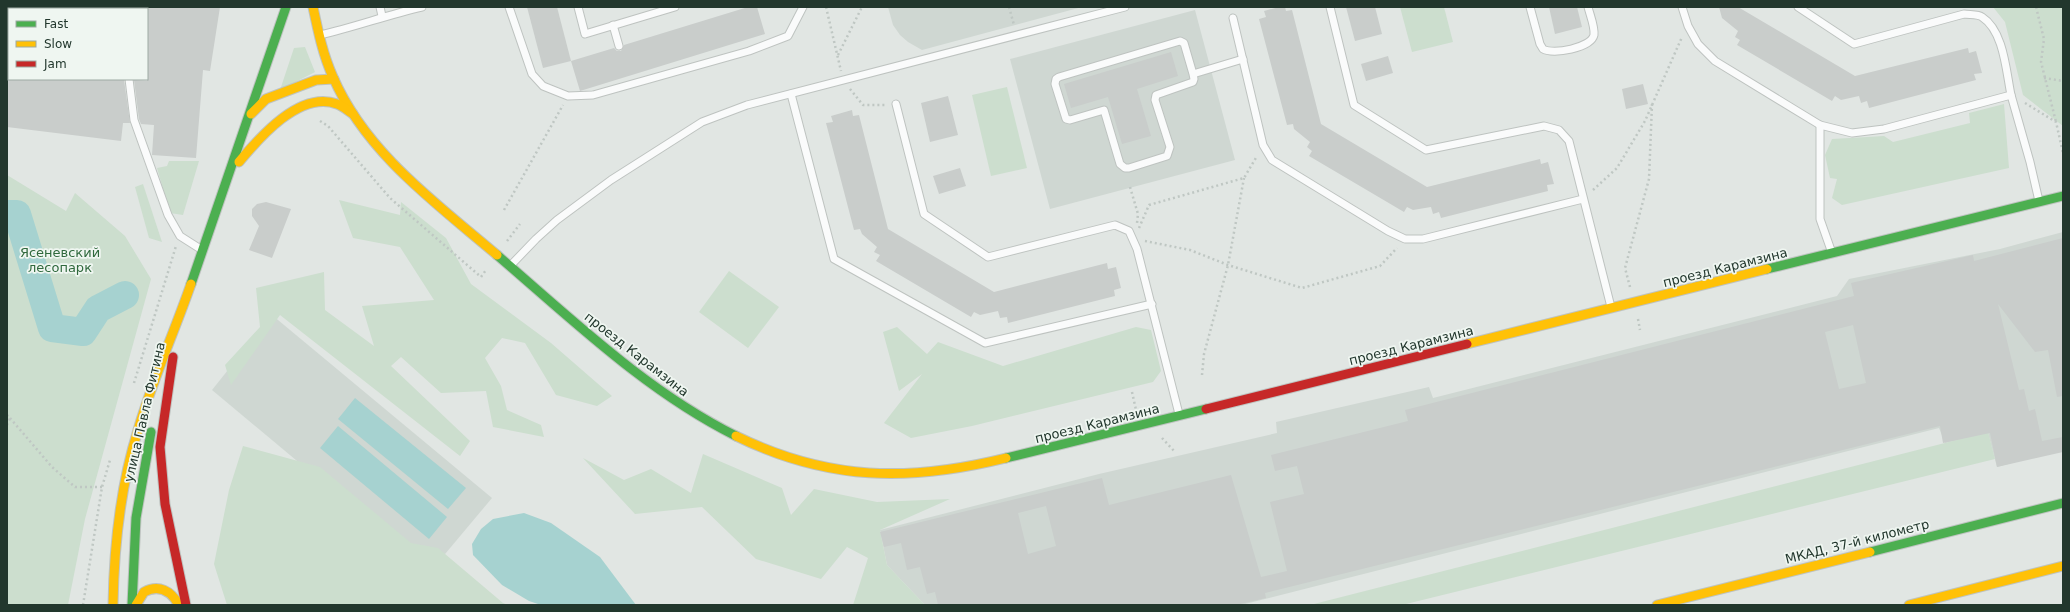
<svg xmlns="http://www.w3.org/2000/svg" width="2070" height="612" font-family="'DejaVu Sans',sans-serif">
	<rect width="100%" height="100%" fill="#e1e6e3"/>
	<g fill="#cfd7d2">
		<polygon points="888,7 1082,7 922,50 908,42 900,35 893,25"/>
		<polygon points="1195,10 1235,160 1050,209 1010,59"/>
		<polygon points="2063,232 2063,449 1997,467 1988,433 1945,443 1939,428 1241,605 925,605 887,565 880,530 1099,474 1277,433 1276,422 1429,387 1433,398 1837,296 1849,279 2000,249"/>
		<polygon points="272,315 492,498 430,572 212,390"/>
	</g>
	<g fill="#ccdece">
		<polygon points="1400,7 1444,7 1453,42 1412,52"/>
		<polygon points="1993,7 2063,7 2063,126 2023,95 2005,22"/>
		<polygon points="305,47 315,72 280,90 294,48"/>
		<polygon points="1007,87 1027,168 991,176 972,95"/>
		<polygon points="2004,104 2009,168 1842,205 1832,198 1837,179 1830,178 1825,155 1832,139 1884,136 1893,142 1970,123 1969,113"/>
		<polygon points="169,161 199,161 183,215 170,213 157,168 167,166"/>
		<polygon points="7,175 66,211 75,193 125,236 151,279 85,519 68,605 7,605"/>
		<polygon points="143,184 162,242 149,238 135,187"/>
		<polygon points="339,200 400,215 401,202 446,238 471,284 551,343 612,396 597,406 556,395 525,343 502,338 485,358 501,386 507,410 541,425 544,437 493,427 486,391 441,393 401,357 391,366 470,441 460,456 280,315 231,385 225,365 260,327 256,288 324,272 325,310 374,346 362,306 434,300 400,247 353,238"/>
		<polygon points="729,271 779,307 748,348 699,312"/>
		<polygon points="897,327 927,354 938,342 1003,366 1136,327 1151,330 1161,371 1153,382 972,426 911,438 884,423 922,374 899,391 883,332"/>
		<polygon points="1988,432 1995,459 1402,605 1310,605"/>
		<polygon points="243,446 320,467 411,543 438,548 503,603 508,605 227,605 214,564 229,490"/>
		<polygon points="703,454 782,488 791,515 814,489 877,502 950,499 880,530 887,565 925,605 853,605 868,558 847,547 821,579 756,559 702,507 635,514 583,458 624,480 651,469 691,493"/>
	</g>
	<g fill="#a6d2d0">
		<polygon points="355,398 466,488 448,509 338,419"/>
		<polygon points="338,426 447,517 429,539 320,448"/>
		<polygon points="524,513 551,523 600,557 636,605 541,605 529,601 502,585 473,555 472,544 481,529 493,519"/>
	</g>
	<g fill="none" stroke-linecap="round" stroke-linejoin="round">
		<polyline stroke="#a6d2d0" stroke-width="28" points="7,214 17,214 52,328 83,332 98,309 125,295"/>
	</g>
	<g fill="#c9cdcb" fill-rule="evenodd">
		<polygon points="147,7 220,7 210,71 203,70 196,158 152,155 154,125 141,124 139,119 134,80 147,81"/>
		<polygon points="527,7 557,7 571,61 543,68"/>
		<polygon points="748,7 757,7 765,34 580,91 571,61 614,48 617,51 621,51 624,45"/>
		<polygon points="1279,7 1285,7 1286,11 1292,10 1321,124 1427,187 1540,159 1541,164 1548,162 1554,184 1547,185 1548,191 1441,218 1439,212 1433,214 1431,207 1413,210 1407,207 1404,212 1309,156 1312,151 1307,147 1310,142 1294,129 1293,124 1287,125 1259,19 1266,17 1264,11"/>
		<polygon points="1346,7 1375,7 1382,34 1355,41"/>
		<polygon points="1549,7 1577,7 1582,27 1555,34"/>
		<polygon points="1719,7 1738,7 1855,76 1968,48 1969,53 1976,51 1982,73 1974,74 1976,80 1869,108 1867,101 1861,103 1859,96 1841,100 1835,96 1832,101 1737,45 1740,40 1735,37 1738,31 1722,18"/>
		<polygon points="1171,52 1178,76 1137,89 1151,136 1122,144 1108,97 1071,108 1064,84"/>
		<polygon points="1388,56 1393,73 1366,81 1361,64"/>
		<polygon points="7,79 124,80 130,123 123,123 121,141 7,127"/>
		<polygon points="1643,84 1648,104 1626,109 1622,89"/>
		<polygon points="948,96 958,135 930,142 921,103"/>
		<polygon points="852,110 853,116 859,115 888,229 994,292 1107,263 1108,269 1116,267 1121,288 1114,290 1115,296 1008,323 1007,317 1000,318 998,311 980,315 974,312 971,317 876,261 880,255 874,252 877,247 862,234 860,229 854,230 826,123 833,122 831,116"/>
		<polygon points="960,168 966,186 939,194 933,176"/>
		<polygon points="266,202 291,209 272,258 249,250 259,226 252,216 252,209 257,204"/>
		<path d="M2063 238V396L2057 397 2048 350 2035 352 1998 304 2019 390 2024 389 2029 411 2035 409 2042 441 2063 437V452L1997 467 1990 433 1943 443 1940 426 1265 593 1266 598 1236 605H938L935 592 927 594 920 567 907 570 901 543 884 547 880 532 1102 478 1109 505 1231 475 1261 577 1287 571 1270 502 1304 494 1297 466 1275 471 1271 455 1408 421 1405 410 1854 296 1851 283 1973 255 1974 261ZM1853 325 1866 383 1839 389 1825 332ZM1046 506 1056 546 1028 554 1018 513Z"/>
	</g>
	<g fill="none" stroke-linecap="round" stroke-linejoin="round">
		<g stroke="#bec3c0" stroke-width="9">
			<g id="lane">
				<polyline points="380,7 382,16"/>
				<polyline points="509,7 532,74 543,86 568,96 593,95 749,51 788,36 803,7"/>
				<polyline points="578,7 585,34 675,7"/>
				<polyline points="1330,7 1354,105 1426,150 1544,126 1559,130 1569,141 1611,307"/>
				<path d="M1530 7 1540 44 1543 49C1553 55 1591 48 1594 35 1595 27 1590 15 1588 7"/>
				<polyline points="1682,7 1688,26 1698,44 1715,61 1820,125 1852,133 1884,129 2011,95 2030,162 2039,201"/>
				<path d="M1798 7 1854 44 1964 14C1969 15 1978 14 1982 17 2004 31 2006 71 2011 95"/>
				<polyline points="132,9 132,7"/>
				<polyline points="1233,18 1263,145 1272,160 1388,231 1405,239 1423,239 1583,199"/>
				<polyline points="613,25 619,46"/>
				<path d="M320 35C355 27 387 15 422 7"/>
				<polyline points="1193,74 1194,79 1193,82 1156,95 1155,100 1170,147 1167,156 1129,168 1125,168 1120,164 1104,110 1070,120 1066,119 1055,84 1056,79 1059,77 1180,41 1184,43 1193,74 1243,59"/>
				<polyline points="129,79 134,120 168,215 180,236 202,250"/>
				<polyline points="791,94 834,259 985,343 1152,304"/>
				<polyline points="896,104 924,214 988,257 1115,225 1129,231 1137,249 1179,414"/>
				<polyline points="1820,125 1820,219 1832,253"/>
				<polyline points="511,265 536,239 557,220 611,180 702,122 747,105 1125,7"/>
			</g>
		</g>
		<g stroke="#bec3c0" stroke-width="11">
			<g id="fast">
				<path d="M497 255C573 320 646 391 736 436"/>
				<polyline points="1767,269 2063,196"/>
				<polyline points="191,284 286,7"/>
				<polyline points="1006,458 1206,409"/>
				<polyline points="1870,552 2063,503"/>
				<polyline points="132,605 136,518 151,432"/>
			</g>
		</g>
		<g stroke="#bec3c0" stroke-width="11">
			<g id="slow">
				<path d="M313 7C318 31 323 55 333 77 366 153 436 203 497 255"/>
				<polyline points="251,114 266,99 316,80 334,79"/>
				<path d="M239 162C259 138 300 90 337 104 343 106 348 111 353 114"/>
				<polyline points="1467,344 1767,269"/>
				<path d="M736 436C828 481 909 482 1006 458"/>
				<path d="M113 605C114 546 120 487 138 430 152 381 174 333 191 284"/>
				<path d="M136 605 144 592C159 584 171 591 179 605"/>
				<polyline points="1657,605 1870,552"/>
				<polyline points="1909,605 2063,566"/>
			</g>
		</g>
		<g stroke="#bec3c0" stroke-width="11">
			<g id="jam">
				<polyline points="173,357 160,447 165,504 186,605"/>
				<polyline points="1206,409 1467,344"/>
			</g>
		</g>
		<g stroke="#bfc7c3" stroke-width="2.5" stroke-dasharray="2 3" stroke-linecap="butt">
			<polyline points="826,7 841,71"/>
			<polyline points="1009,7 1014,25"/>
			<polyline points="2036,7 2044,39 2041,62 2056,122"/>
			<polyline points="838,55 862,7"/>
			<polyline points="2044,78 2063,81"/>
			<polyline points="850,89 863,105 886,105"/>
			<polyline points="2025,103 2056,122 2063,153"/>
			<polyline points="320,121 328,126 390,198 481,277 486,270"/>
			<polyline points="1130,187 1138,214 1137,223"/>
			<polyline points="1593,190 1617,168 1645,121 1682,37"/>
			<polyline points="504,210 563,105"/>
			<polyline points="1139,228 1149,205 1244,178 1257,156"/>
			<polyline points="507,241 520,224"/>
			<polyline points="1145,241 1190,250 1228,265 1302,288 1380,266 1397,248"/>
			<polyline points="1630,287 1625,268 1649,179 1652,104"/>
			<polyline points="1638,319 1640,330"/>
			<polyline points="1202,375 1204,354 1228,265 1244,178"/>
			<polyline points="134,383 176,246"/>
			<polyline points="1132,392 1136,410"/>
			<polyline points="7,415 10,418 7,425"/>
			<polyline points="10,418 52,467 75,487 102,487"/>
			<polyline points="1162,438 1175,452"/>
			<polyline points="83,605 102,487 110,460"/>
		</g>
		<use href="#lane" stroke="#fafbfb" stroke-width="7"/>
		<use href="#fast" stroke="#4caf50" stroke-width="9"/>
		<use href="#slow" stroke="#ffc107" stroke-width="9"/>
		<use href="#jam" stroke="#c62828" stroke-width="9"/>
	</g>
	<g text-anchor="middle" stroke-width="3.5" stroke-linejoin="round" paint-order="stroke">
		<g font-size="13" fill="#30693d" stroke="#eff6f1">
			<text x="60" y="257">Ясеневский<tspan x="60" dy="15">лесопарк</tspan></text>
		</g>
		<g font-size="13" fill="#22372d" stroke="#eff6f1">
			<text transform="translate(1725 267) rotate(-14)" y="5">проезд Карамзина</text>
			<text transform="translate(1411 345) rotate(-14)" y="5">проезд Карамзина</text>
			<text transform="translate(637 354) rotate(38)" y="5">проезд Карамзина</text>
			<text transform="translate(144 412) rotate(-77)" y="5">улица Павла Фитина</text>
			<text transform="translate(1097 423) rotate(-14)" y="5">проезд Карамзина</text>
			<text transform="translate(1857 541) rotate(-14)" y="5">МКАД, 37-й километр</text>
		</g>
	</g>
	<rect width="2070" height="612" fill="none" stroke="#22372d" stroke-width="16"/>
	<rect x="8" y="8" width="140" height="72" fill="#eff6f1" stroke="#9daaa3"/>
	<rect x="16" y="21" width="20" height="6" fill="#4caf50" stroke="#9daaa3"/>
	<text x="44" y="28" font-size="12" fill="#22372d">Fast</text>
	<rect x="16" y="41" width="20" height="6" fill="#ffc107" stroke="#9daaa3"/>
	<text x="44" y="48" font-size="12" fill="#22372d">Slow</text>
	<rect x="16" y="61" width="20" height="6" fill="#c62828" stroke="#9daaa3"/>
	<text x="44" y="68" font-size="12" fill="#22372d">Jam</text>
</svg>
